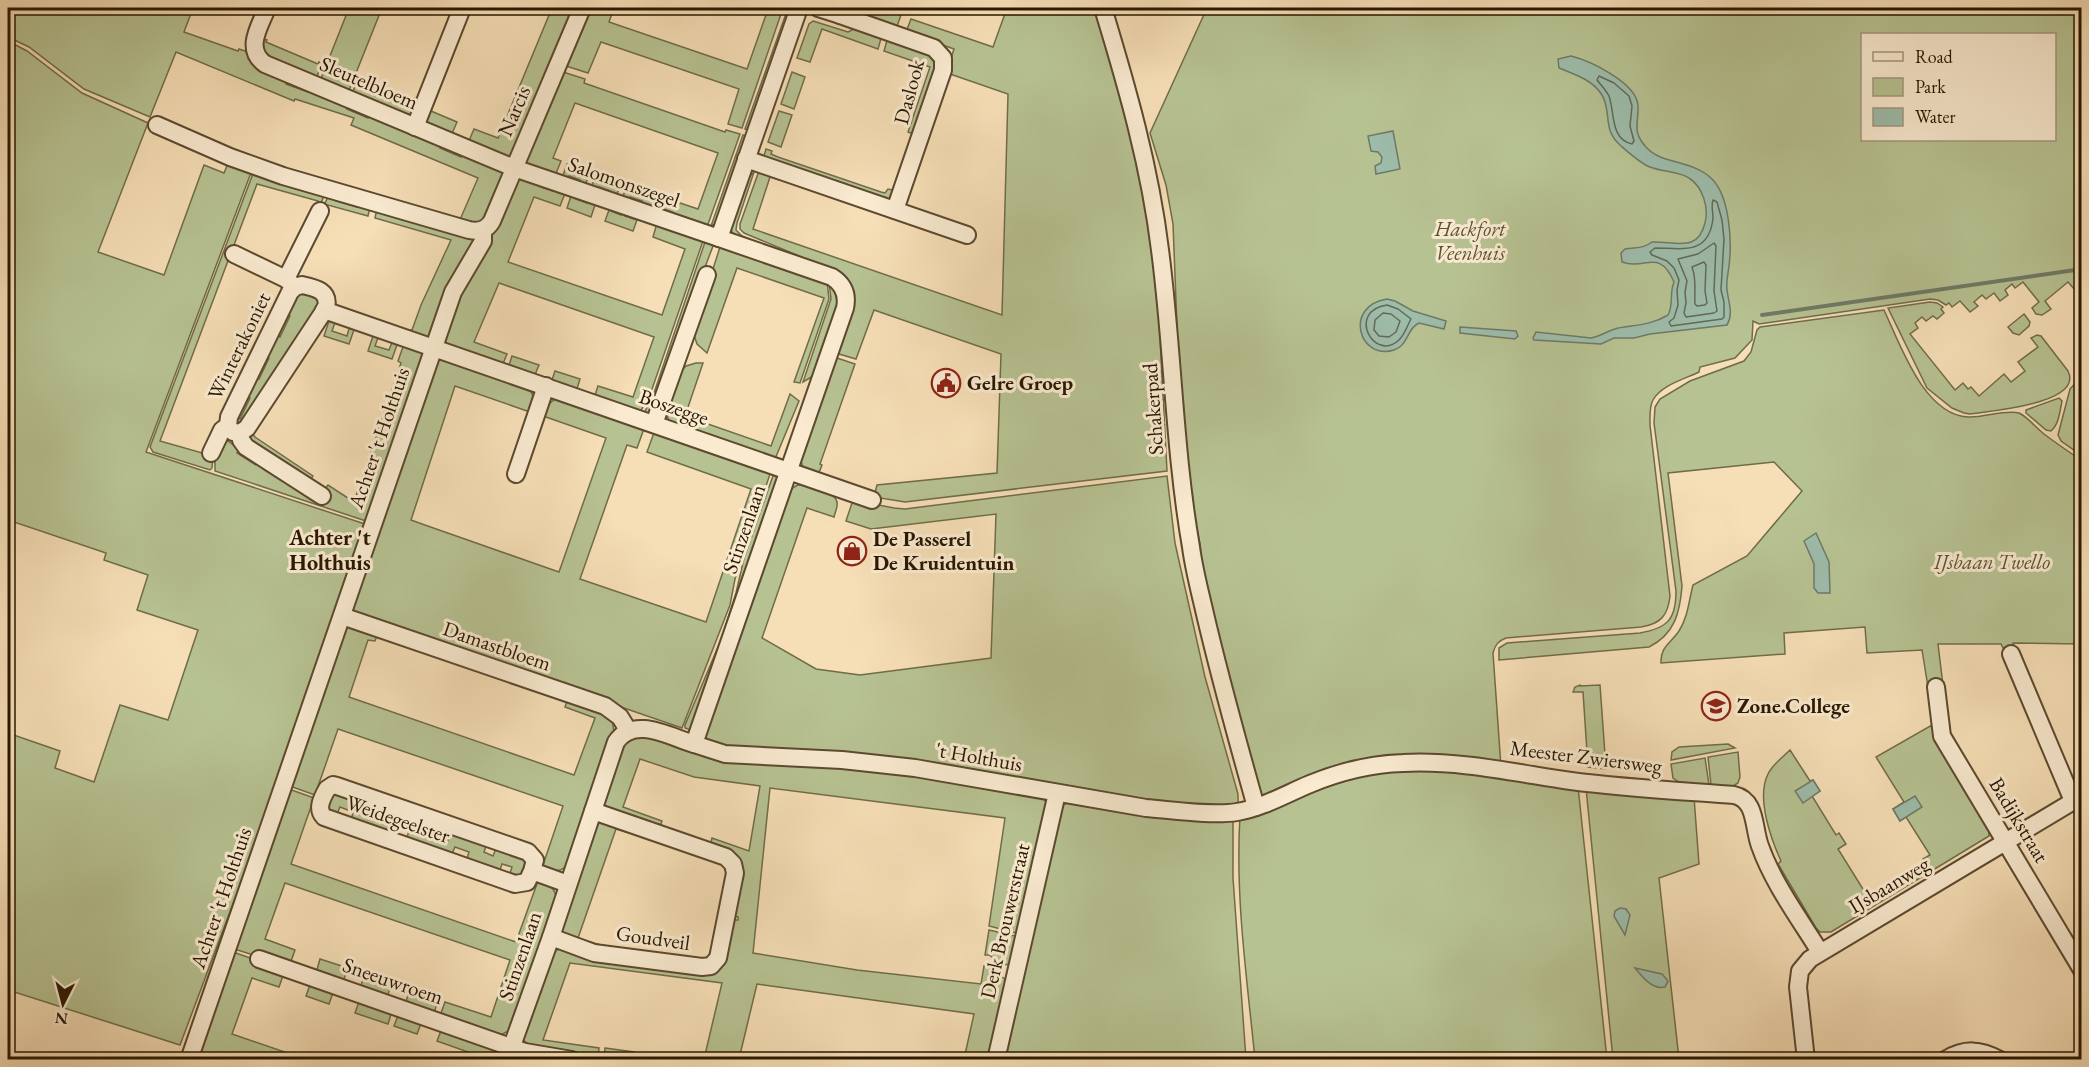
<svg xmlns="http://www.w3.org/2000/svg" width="2089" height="1067" font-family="'EB Garamond',serif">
	<rect width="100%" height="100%" fill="#f6deb6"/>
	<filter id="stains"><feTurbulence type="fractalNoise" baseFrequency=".00333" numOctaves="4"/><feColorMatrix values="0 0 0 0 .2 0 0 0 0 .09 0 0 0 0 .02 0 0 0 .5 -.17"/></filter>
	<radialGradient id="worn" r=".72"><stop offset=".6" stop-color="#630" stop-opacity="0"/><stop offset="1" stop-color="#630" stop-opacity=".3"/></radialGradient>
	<g fill="#b7c292" stroke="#706c49" stroke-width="1.5" fill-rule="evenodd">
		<polygon points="8,8 193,8 184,32 238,51 239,49 248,52 288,79 286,84 308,92 310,88 349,104 347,109 368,118 371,113 441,143 440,148 461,157 464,152 503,172 504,176 482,224 459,222 478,178 351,125 354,118 295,99 294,101 176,52 150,117 84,89 29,47 8,37"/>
		<polygon points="349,8 382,8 348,93 320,81"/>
		<polygon points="552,8 579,8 514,162 468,143 474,129 498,138"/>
		<polygon points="586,8 614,8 609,22 747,69 767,12 755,8 783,8 742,128 728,124 739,89 601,42 588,73 566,66"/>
		<polygon points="788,8 790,14 751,131 745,129"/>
		<polygon points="853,8 879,8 901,15 896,29 857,14"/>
		<polygon points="1007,8 1096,8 1144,185 1155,242 1167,471 905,502 874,497 877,485 997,473 1001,354 874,310 856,359 839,354 836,349 851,304 799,256 744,233 740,229 740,224 759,171 781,177 780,180 770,177 753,229 1002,315 1008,94 950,74 937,101 954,49 906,32 911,19 993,47"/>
		<path d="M1207 8H2081V285L2075 290 2068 282 2045 301 2051 309 2042 315 2036 314 2032 308 2039 302 2023 282 2015 288 2012 284 2005 290 2008 295 2000 301 1994 293 1986 299 1982 295 1974 302 1978 306 1970 312 1960 301 1952 307 1949 303 1946 305 1938 300 1930 299 1759 324 1753 321 1752 340 1735 358 1700 367 1699 372C1685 379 1661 385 1653 400 1649 407 1650 417 1650 425L1670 596C1668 616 1660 624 1641 627L1506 638C1498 641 1495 645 1493 653L1501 767 1434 759 1266 797 1261 795 1205 592 1200 544 1182 455 1173 224 1166 185 1150 133ZM1862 34H2054V140H1862Z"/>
		<polygon points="813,21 848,32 852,30 854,25 882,35 878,49 822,29 810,62 797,58 809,24"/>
		<polygon points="888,37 929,51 939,64 916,135 908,132 930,67 884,51"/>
		<polygon points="261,38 267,40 266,42 318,64 319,62 322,63 316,79 265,58 259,44"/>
		<polygon points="8,41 27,51 82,93 148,123 98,252 164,275 204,165 224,173 229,161 252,170 146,452 365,524 287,760 180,1045 8,990 8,733 60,751 55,768 94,782 120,705 168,720 198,630 137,610 148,575 104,560 106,553 8,520"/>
		<polygon points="450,54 453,55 431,111 457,122 451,136 428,125 426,117"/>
		<polygon points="563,72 585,79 584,83 725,132 726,130 740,134 707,227 671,216 672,212 661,208 665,198 698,209 718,153 575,103 553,158 561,161 555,176 524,165"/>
		<polygon points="792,72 805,77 794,109 781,104"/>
		<polygon points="358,78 412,103 414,98 420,100 411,115 407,116 352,94"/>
		<polygon points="779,111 792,115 781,147 768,142"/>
		<polygon points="743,135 748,137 717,223 711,226"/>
		<polygon points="766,149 772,151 771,154 778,157 881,192 885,193 888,189 897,191 889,199 763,159"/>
		<polygon points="567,164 590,171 585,186 579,184 580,180 569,176 567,180 562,178"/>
		<polygon points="254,171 325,194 319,207 316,206 318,201 257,184 160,441 213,456 212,468 210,470 153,452 150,447"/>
		<polygon points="754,172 737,223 736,230 742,236 794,257 734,236 730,227 745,181"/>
		<polygon points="596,174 621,183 616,197 609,194 610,191 599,187 597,190 591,188"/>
		<polygon points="521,176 542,183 541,187 553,191 554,187 566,191 560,206 534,197 508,262 662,315 685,249 653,237 657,223 703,241 650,395 639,414 594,398 598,386 633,397 654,337 499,283 474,342 507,354 502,366 438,344 457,291 514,182"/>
		<polygon points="627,185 658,196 653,210 641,205 642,201 630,197 629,201 622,199"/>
		<polygon points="572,193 577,195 576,199 587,203 589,199 596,202 591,217 567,208"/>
		<polygon points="329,195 336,197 336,201 357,207 359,203 370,207 368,216 328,205 325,210 322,209"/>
		<polygon points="377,208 471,235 477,244 432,342 408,334 410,330 412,330 421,305 451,240 375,218"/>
		<polygon points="609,210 621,215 623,211 626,212 625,216 637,220 633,231 605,221"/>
		<polygon points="706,239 713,243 713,246 650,413 643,415 653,396"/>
		<polygon points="720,247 827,281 829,299 800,383 794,382 824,298 737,268 707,353 697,344 693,332"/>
		<polygon points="829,282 841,295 815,375 803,382 831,299"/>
		<polygon points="300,290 322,300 238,427 234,419 235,417 240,419 250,398 246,395 255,377 259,379 269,358 265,356 275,335 280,337 290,316 285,314"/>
		<path d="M1930 302 1937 303 1943 307 1941 309 1944 313 1937 319 1933 316 1926 321 1922 317 1915 323 1918 328 1910 334 1955 390 1963 383 1968 389 1971 387 1979 396 2004 374 2011 382 2025 371 2018 362 2038 347 2031 338 2037 335 2041 336 2068 371C2084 404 1989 411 1970 414L1964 413 1952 408 1927 388 1888 308Z"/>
		<path d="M1884 310C1900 344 1924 415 1968 417 1983 418 2006 409 2019 413 2028 417 2036 428 2044 434 2056 443 2069 452 2081 460V644L2013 643 2015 650 2006 654 2001 644H1938L1943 685 1928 687 1922 650 1867 653 1865 627 1784 633 1785 654 1661 663C1660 647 1671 643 1679 631 1688 617 1689 600 1693 585L1747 556 1802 491 1774 462 1668 473 1682 586C1680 612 1675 634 1649 647L1499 660V648L1507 643 1640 633C1668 628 1676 619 1676 591L1654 423 1655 407 1660 399 1690 381 1744 361 1751 352 1757 330 1760 327Z"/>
		<polygon points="2024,314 2030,322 2029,326 2019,335 2013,333 2008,327"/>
		<polygon points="330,318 336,320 332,331 347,336 350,325 355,327 349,344 324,336"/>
		<polygon points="374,333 379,335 375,346 389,350 393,340 398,342 392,359 368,351"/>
		<polygon points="404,344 429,351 366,521 215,471 215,455 225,439 239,449 237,453 256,465 259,461 265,465 263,469 282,481 285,478 323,492 328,485 354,502 401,363 398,361"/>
		<polygon points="435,353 530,389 534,399 530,412 455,386 411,520 422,524 559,572 606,438 543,416 547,405 557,398 645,426 637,448 627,445 580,579 706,622 751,489 647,452 655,430 771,471 735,579 730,605 682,728 346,612"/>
		<polygon points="512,356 539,365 534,377 508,368"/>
		<polygon points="837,358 855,364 820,464 822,465 818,475 804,469 799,457 832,361"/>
		<polygon points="696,363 703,363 685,416 771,446 790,394 799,401 775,459 669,421 666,413 681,371 686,366"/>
		<polygon points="555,371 580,379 576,392 551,383"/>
		<polygon points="2081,377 2081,455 2061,441 2058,435 2070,389"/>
		<path d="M2059 398 2062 401C2060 411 2059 424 2051 431L2046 430 2026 413V410Z"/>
		<polygon points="252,433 255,437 313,476 309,482 248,440 248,436"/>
		<polygon points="774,473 778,480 691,730 685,728 685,725 721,640 736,593 744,558"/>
		<path d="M1167 476 1175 543 1205 677 1238 794V808L1208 807 725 749C716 745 707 744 705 734L786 494C790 490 793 487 798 485 807 483 836 493 837 502 838 507 835 512 834 517L807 508 762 638 816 669 860 675 991 658 996 514 871 529 846 521 853 500 894 508 905 509Z"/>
		<path d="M343 621 378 633 375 641 368 640 349 697 574 775 595 718 565 707 568 699 603 711 612 719 614 732 569 861C563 874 554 871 542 868L563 806 338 729 315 795 287 785Z"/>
		<polygon points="1580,685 1580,686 1600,685 1606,769 1588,767 1583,692 1573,692 1575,687"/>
		<path d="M1932 725 1989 830V836L1831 932H1820L1816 928 1778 864 1781 861C1771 839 1756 798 1768 774 1772 765 1783 757 1790 750L1810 781 1813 780 1820 791 1812 796 1836 835 1839 833 1846 844 1838 849 1866 894 1872 891 1876 896 1927 865 1923 859 1930 855 1906 817 1900 821 1893 809 1904 802 1876 757Z"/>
		<polygon points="633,735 878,769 1041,796 1047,803 1020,934 989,926 1005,818 770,788 753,953 857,970 981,984 984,966 987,967 1008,981 991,1059 964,1059 974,1014 757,984 739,1059 704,1059 722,983 570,963 543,1040 599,1048 598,1058 534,1049 526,1045 523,1037 552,952 562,948 701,972 731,920 738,920 738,917 732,916 739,874 710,846 712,838 749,851 760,786 694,777 640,759 623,807 662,821 659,829 605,808 604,805 621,746"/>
		<polygon points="1728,744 1735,748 1671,760 1672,752 1679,747"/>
		<polygon points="1738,752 1740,777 1738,783 1733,786 1711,785 1708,757"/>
		<polygon points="1705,758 1709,785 1679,782 1673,778 1671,764"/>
		<path d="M1427 768 1578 787 1607 1059H1255C1247 979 1235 897 1240 816L1355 773Z"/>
		<path d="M286 788 314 798 291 864 516 942 538 881C548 885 556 887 556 899L510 1030 501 1035 440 1016 445 1002 491 1017 510 960 285 883 265 939 295 950 290 964 260 957 231 948Z"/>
		<polygon points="1586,788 1694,797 1699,864 1659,878 1679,1059 1613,1059"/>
		<polygon points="332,793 366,801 363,811 377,815 381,806 432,824 429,834 448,840 451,831 487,843 484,852 493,856 497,846 528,858 525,876 509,876 512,867 502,864 499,873 466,862 469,852 455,847 451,856 406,840 409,831 389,824 386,834 351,821 353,812 340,807 336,816 329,814 326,807"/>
		<polygon points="1070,801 1233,816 1233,878 1246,1059 1003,1060 1060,807"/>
		<polygon points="600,821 638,832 637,835 616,829 578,938 604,946 604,949 564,935 561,929 597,823"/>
		<polygon points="989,930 1019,937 1011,964 1003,965 989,955 985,955"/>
		<polygon points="230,951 259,961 284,973 279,987 252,978 232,1034 305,1059 243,1059 226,1054 224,1059 192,1060"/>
		<polygon points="320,959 348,968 343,982 316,973"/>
		<polygon points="365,974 392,983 387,997 360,988"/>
		<polygon points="311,982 334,990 329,1004 306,996"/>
		<polygon points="410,990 438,999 434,1014 405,1004"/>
		<polygon points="360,999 392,1011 388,1024 355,1013"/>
		<polygon points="399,1013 422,1021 417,1034 394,1026"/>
		<polygon points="442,1028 497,1049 499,1059 482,1059 482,1057 437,1041"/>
		<polygon points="605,1048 634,1052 633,1059 604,1058"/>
	</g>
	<g fill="#9dbcaa" stroke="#6e7a66" stroke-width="1.5">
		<path d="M1571 56C1591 61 1636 83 1638 105 1639 124 1631 131 1647 148 1661 164 1693 160 1712 179 1730 197 1732 242 1729 266 1728 274 1726 281 1727 289 1728 302 1734 313 1727 325L1650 334 1634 338H1614L1601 344 1534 340 1533 338 1536 332 1591 338C1601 336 1609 330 1618 328 1635 325 1652 325 1668 315 1674 304 1669 293 1674 282 1659 247 1645 271 1622 262L1621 253 1625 249C1636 247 1643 249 1652 242 1675 241 1698 253 1705 223 1709 208 1703 187 1689 178 1679 171 1662 172 1650 167 1640 163 1628 152 1620 145 1602 129 1612 112 1602 95 1593 80 1574 74 1559 68L1558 59Z"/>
		<polygon points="1393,131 1400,169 1376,174 1375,166 1381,163 1382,157 1378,152 1371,151 1368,136"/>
		<path d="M1387 299 1395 301 1413 311 1446 321 1444 329 1419 323C1407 328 1408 346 1394 350 1359 361 1343 306 1387 299Z"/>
		<polygon points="1460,327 1516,331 1518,336 1515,339 1460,333"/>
		<polygon points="1816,533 1829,562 1830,593 1818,593 1814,588 1814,564 1804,541"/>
		<polygon points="1813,780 1820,791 1803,803 1795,791"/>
		<polygon points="1915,796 1922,807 1900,821 1893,809"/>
		<polygon points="1620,908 1626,909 1630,915 1625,935 1614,916 1615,911"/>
		<path d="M1635 968 1662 974 1668 981 1665 987C1653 990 1643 978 1635 968Z"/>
	</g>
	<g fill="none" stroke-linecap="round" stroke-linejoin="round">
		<g stroke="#626a55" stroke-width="1.5">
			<path d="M1599 76 1614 83 1629 96 1632 106 1630 126 1634 141 1632 144C1610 139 1615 113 1609 96 1606 90 1601 85 1597 80Z"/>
			<path d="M1713 200 1717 202 1722 220 1724 239 1721 290 1724 302V317L1722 319 1671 326 1669 322 1674 318 1678 305 1677 290 1679 280 1674 268 1667 261 1652 255 1650 252 1655 248C1682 248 1709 256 1713 218 1713 212 1711 206 1713 200Z"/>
			<polygon points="1714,243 1716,246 1714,291 1717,311 1714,313 1686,317 1684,313 1686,303 1685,292 1687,281 1678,259 1698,254"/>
			<path d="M1704 262 1706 265 1705 291 1707 303 1705 305 1697 306 1695 304C1694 291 1697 280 1692 267Z"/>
			<path d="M1387 305 1398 309 1411 319C1407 326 1405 334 1399 340 1374 363 1346 311 1387 305Z"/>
			<polygon points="1383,313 1391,314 1400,321 1396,332 1389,337 1379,336 1374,330 1375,320"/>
		</g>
		<polyline stroke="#6e7a66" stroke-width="4" points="1762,315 2082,269"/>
		<g stroke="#5c492e" stroke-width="20">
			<g id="minor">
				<path d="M267 8C260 26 244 49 265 64L514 168 719 238"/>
				<polyline points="818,8 840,15 843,8"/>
				<path d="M1103 8C1127 87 1150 167 1160 250 1173 349 1174 449 1191 547 1194 570 1200 592 1205 614 1220 678 1238 743 1256 807"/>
				<polyline points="840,15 934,48 943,58 943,70 895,210"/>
				<path d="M157 125 230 157 283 176 469 230C479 232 487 230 492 221L582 8"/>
				<polyline points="415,127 462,8"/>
				<polyline points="746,159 967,235"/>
				<polyline points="234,254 286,279 293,285"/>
				<polyline points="286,279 320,211"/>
				<path d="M302 285C316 288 330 291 326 308L247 428 240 433 233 432 228 426 229 417 290 292 295 287Z"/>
				<polyline points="324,310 872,500"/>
				<polyline points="654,424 707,275"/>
				<polyline points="240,433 241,440 246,447 322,496"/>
				<polyline points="211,453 222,430 228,426"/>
				<polyline points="516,474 546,386"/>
				<polyline points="342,616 605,706 620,717 628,730"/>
				<polyline points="2011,654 2073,801"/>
				<polyline points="1936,687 1942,736 2082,970"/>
				<path d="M694 744 725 754 842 760 915 768 1146 808C1172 810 1213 816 1237 812 1262 808 1286 794 1310 784 1339 772 1371 764 1403 763 1458 760 1516 773 1571 781 1625 788 1680 791 1734 795 1757 800 1753 828 1760 846 1773 883 1799 918 1820 952"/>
				<path d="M532 871 527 882 515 884 324 817C316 809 322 798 327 789L333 785 337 786 528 852 535 860 532 871 568 884"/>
				<polyline points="551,937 594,953 702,967 711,966 718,958 735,873 733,864 726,857 593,811"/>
				<polyline points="259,959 525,1052 572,1060"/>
				<polyline points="189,1060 453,292 483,241 483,230"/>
				<path d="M507 1060 551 937 616 742C634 715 670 737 694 744L845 308C848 294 843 284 832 277L719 238 799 8"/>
				<polyline points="996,1060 1057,793"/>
				<polyline points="1806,1060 1798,987 1800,971 1810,959 2082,796"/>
				<path d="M1945 1060C1965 1048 1980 1049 2000 1060"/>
			</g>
		</g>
		<use href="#minor" stroke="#f9ead0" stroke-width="16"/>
	</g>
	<defs>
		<g id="civic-ring" transform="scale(1.5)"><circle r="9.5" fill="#f9ead0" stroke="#8f2418" stroke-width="1.5"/><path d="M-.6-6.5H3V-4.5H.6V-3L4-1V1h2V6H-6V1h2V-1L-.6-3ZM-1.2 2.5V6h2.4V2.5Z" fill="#8f2418"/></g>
		<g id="shop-ring" transform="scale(1.5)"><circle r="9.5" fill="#f9ead0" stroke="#8f2418" stroke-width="1.5"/><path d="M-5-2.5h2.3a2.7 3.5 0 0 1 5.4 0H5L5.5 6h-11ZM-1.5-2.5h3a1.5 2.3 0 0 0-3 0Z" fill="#8f2418"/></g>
		<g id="school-ring" transform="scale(1.5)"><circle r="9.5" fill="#f9ead0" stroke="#8f2418" stroke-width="1.5"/><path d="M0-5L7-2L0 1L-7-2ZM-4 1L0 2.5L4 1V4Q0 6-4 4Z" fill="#8f2418"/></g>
	</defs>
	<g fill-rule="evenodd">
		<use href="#civic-ring" x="946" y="383"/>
		<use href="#shop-ring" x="852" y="551"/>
		<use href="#school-ring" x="1716" y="706"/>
	</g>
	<g text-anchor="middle" stroke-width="6" stroke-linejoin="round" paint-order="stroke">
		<g font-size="21" fill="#281700" stroke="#f9ead0">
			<text transform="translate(369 83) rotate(23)" y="7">Sleutelbloem</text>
			<text transform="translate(909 92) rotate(-75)" y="7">Daslook</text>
			<text transform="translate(514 111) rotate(-67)" y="7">Narcis</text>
			<text transform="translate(624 182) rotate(19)" y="7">Salomonszegel</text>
			<text transform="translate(239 346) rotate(-64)" y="7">Winterakoniet</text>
			<text transform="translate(674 407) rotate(19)" y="7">Boszegge</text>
			<text transform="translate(1153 409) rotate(-94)" y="7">Schakerpad</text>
			<text transform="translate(379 438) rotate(-71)" y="7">Achter 't Holthuis</text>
			<text transform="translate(744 529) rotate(-71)" y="7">Stinzenlaan</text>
			<text transform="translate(497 646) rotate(19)" y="7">Damastbloem</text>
			<text transform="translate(979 757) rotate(10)" y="7">'t Holthuis</text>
			<text transform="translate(1586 757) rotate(7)" y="7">Meester Zwiersweg</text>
			<text transform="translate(398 819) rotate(19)" y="7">Weidegeelster</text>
			<text transform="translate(2019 820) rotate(59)" y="7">Badijkstraat</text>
			<text transform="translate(1889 885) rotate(-31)" y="7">IJsbaanweg</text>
			<text transform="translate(221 898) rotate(-71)" y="7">Achter 't Holthuis</text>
			<text transform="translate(1005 921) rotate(-77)" y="7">Derk Brouwerstraat</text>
			<text transform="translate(653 938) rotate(8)" y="7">Goudveil</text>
			<text transform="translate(520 956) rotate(-71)" y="7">Stinzenlaan</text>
			<text transform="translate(393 981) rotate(19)" y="7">Sneeuwroem</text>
		</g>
		<g font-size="21" font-style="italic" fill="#5a5333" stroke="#f9ead0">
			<text x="1470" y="236">Hackfort<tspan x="1470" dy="24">Veenhuis</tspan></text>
			<text x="1992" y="569">IJsbaan Twello</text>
		</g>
		<g font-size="21" font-weight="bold" fill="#281700" stroke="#f9ead0" text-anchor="start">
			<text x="967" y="390">Gelre Groep</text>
			<text x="873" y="546">De Passerel<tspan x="873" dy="24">De Kruidentuin</tspan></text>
			<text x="1737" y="713">Zone.College</text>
		</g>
		<g font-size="22" font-weight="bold" fill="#281700" stroke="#f9ead0">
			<text x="330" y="545">Achter 't<tspan x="330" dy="25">Holthuis</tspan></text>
		</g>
	</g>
	<rect width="2089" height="1067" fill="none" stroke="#f6deb6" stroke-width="30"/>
	<rect x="9" y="9" width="2071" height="1049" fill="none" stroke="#281700" stroke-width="3"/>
	<rect x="15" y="15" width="2059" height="1037" fill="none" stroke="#281700" stroke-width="1.5"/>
	<rect x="1861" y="33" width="195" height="108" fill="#f9ead0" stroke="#a5967d" stroke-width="1.5"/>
	<rect x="1873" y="52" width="30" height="9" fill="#f9ead0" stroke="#a5967d" stroke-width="1.5"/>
	<text x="1915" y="63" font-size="18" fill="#281700">Road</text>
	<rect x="1873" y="78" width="30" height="18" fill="#b7c292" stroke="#a5967d" stroke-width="1.5"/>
	<text x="1915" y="93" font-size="18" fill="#281700">Park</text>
	<rect x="1873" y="108" width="30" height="18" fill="#9dbcaa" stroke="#a5967d" stroke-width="1.5"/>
	<text x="1915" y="123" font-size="18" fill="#281700">Water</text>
	<g transform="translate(63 1004) rotate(186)" stroke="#f9ead0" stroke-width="4.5" paint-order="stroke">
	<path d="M0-4.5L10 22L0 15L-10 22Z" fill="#281700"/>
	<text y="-9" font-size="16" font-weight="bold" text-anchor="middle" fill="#281700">N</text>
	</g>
	<rect width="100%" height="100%" filter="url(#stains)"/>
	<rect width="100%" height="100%" fill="url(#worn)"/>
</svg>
